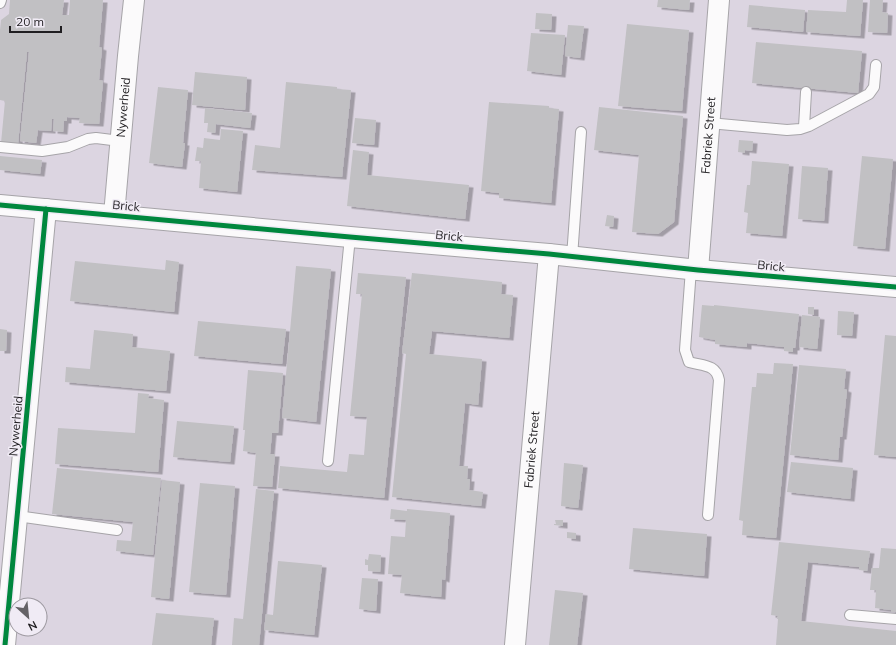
<svg xmlns="http://www.w3.org/2000/svg" width="896" height="645" font-family="Mulish,sans-serif">
	<defs>
		<filter id="shadow"><feDropShadow dx="4.5" dy="2.5" stdDeviation="0" flood-color="#0004"/></filter>
	</defs>
	<rect width="100%" height="100%" fill="#e3e0e5"/>
	<path fill="#dcd5e1" fill-rule="evenodd" d="M0 0H896V645H0ZM16 605H40V629H16Z"/>
	<g fill="#c1c0c3" filter="url(#shadow)">
		<polygon points="10,0 64,0 62,15 69,15 70,0 103,0 99,47 102,48 99,80 103,81 99,124 79,123 80,118 67,117 67,121 64,121 63,132 53,131 54,119 52,119 51,131 38,130 36,143 20,141 29,52 27,52 18,144 1,143 5,101 0,100 0,30 1,20 9,14"/>
		<polygon points="658,0 690,0 689,10 657,7"/>
		<polygon points="847,0 863,0 860,36 806,32 808,10 846,12"/>
		<polygon points="870,0 883,0 882,12 888,13 887,33 868,32"/>
		<polygon points="749,5 805,10 803,32 747,27"/>
		<polygon points="536,13 552,14 551,30 535,29"/>
		<polygon points="627,24 689,30 682,111 618,106"/>
		<polygon points="568,25 584,26 580,58 565,56"/>
		<polygon points="531,33 565,35 561,75 527,71"/>
		<polygon points="756,42 862,51 858,93 752,83"/>
		<polygon points="195,72 247,77 245,110 192,105"/>
		<polygon points="286,82 337,87 337,89 351,90 342,177 252,170 255,145 280,148"/>
		<polygon points="158,87 188,90 183,143 185,143 182,167 149,163"/>
		<polygon points="489,102 549,106 549,108 559,109 551,203 499,198 499,193 481,191"/>
		<polygon points="599,107 683,116 674,222 658,234 632,232 639,155 594,150"/>
		<polygon points="205,108 252,113 250,128 216,124 215,133 207,132 208,123 204,123"/>
		<polygon points="355,118 376,120 374,145 352,143"/>
		<polygon points="221,129 243,131 237,192 199,188 201,161 195,161 197,147 203,148 204,138 220,140"/>
		<polygon points="739,140 753,141 752,151 745,150 745,153 738,152"/>
		<polygon points="353,150 369,152 367,175 469,185 465,219 347,206"/>
		<polygon points="0,156 42,160 40,174 0,170"/>
		<polygon points="862,156 893,159 885,249 853,246"/>
		<polygon points="752,161 789,164 782,236 746,233 748,213 744,212 747,185 750,185"/>
		<polygon points="802,166 828,168 824,221 798,219"/>
		<polygon points="607,215 614,216 613,227 605,226"/>
		<polygon points="166,260 179,262 174,312 70,301 75,261 165,270"/>
		<polygon points="296,266 331,269 316,422 282,418"/>
		<polygon points="358,273 406,277 384,498 278,488 280,466 347,472 349,454 364,455 367,417 350,416 362,294 356,294"/>
		<polygon points="412,273 502,282 501,294 513,295 509,338 432,331 429,354 482,359 478,405 465,403 459,466 468,466 467,479 470,479 469,490 483,492 481,506 392,497 406,354 402,353"/>
		<polygon points="702,305 714,306 714,305 799,314 795,348 793,348 793,352 784,351 784,347 747,343 747,347 715,344 715,340 699,337"/>
		<polygon points="808,307 814,307 814,315 808,314"/>
		<polygon points="838,311 854,312 852,336 837,335"/>
		<polygon points="802,315 820,317 817,349 799,347"/>
		<polygon points="198,321 286,329 282,364 194,356"/>
		<polygon points="0,329 7,330 6,351 0,351"/>
		<polygon points="94,330 133,334 132,347 170,351 166,391 65,382 66,367 90,369"/>
		<polygon points="885,335 896,336 896,457 874,455"/>
		<polygon points="774,363 793,364 776,538 742,535 743,521 739,520 752,387 756,387 757,373 773,374"/>
		<polygon points="799,365 846,369 844,389 847,390 842,437 840,437 838,460 790,455"/>
		<polygon points="248,370 283,373 278,433 272,433 270,454 275,454 272,487 253,486 256,453 243,451 245,430 243,430"/>
		<polygon points="138,393 149,394 148,398 164,400 158,472 55,464 58,428 135,433"/>
		<polygon points="177,421 234,426 230,462 173,457"/>
		<polygon points="791,462 853,468 850,499 787,492"/>
		<polygon points="564,463 583,465 578,508 561,506"/>
		<polygon points="57,468 161,478 153,555 116,551 117,540 131,541 133,522 52,514"/>
		<polygon points="162,480 180,482 169,599 151,597"/>
		<polygon points="200,483 235,486 226,595 189,592"/>
		<polygon points="256,489 274,491 259,645 232,645 234,618 243,619"/>
		<polygon points="391,509 407,511 407,509 450,513 445,580 442,579 441,597 400,593 402,575 388,574 391,536 405,537 406,520 390,519"/>
		<polygon points="555,520 563,520 563,526 554,525 554,524 556,524"/>
		<polygon points="633,528 707,534 704,576 629,569"/>
		<polygon points="567,532 576,533 576,539 567,538"/>
		<polygon points="779,542 870,551 867,571 859,570 859,567 808,562 801,621 896,631 896,645 776,645 778,619 777,619 778,616 771,615"/>
		<polygon points="881,548 896,549 896,612 891,612 891,610 875,608 876,590 870,590 872,568 879,568"/>
		<polygon points="369,554 381,555 380,572 368,571 368,565 365,565 365,559 368,560"/>
		<polygon points="278,561 322,565 314,635 264,630 266,614 273,615"/>
		<polygon points="362,578 378,579 376,611 359,609"/>
		<polygon points="555,590 583,593 577,645 549,645"/>
		<polygon points="156,613 214,618 211,645 152,645"/>
	</g>
	<g fill="none" stroke-linecap="round" stroke-linejoin="round">
		<g stroke="#a6a4a8" stroke-width="12">
			<g id="lane">
				<polyline points="0,3 1,0"/>
				<polyline points="709,123 787,130 800,129 809,126 869,94 874,87 876,65"/>
				<polyline points="804,127 806,92"/>
				<polyline points="0,147 42,151 68,147 88,139 96,138 120,141"/>
				<polyline points="572,257 581,132"/>
				<path d="M691 269 685 350 689 362C703 366 716 364 719 380L708 515"/>
				<polyline points="328,461 350,237"/>
				<polyline points="17,516 117,530"/>
				<polyline points="850,615 896,619"/>
			</g>
		</g>
		<g stroke="#a6a4a8" stroke-width="22">
			<g id="street">
				<polyline points="0,205 350,237 549,254 698,270 896,287"/>
				<path id="s1" d="M114 215 128 56 134 0"/>
				<path id="s2" d="M698 270 719 0"/>
				<polyline points="5,645 46,209"/>
				<path id="s3" d="M515 645 549 254"/>
			</g>
		</g>
		<use href="#lane" stroke="#fbfafb" stroke-width="10"/>
		<use href="#street" stroke="#fbfafb" stroke-width="20"/>
		<g stroke="#f0ebf5" stroke-width="8">
			<g id="cycleway">
				<polyline points="0,205 350,237 549,254 698,270 896,287"/>
				<polyline points="5,645 46,209"/>
			</g>
		</g>
		<use href="#cycleway" stroke="#00873e" stroke-width="5"/>
	</g>
	<g text-anchor="middle" stroke-width="3" stroke-linejoin="round" paint-order="stroke">
		<g font-size="12" fill="#201e21" stroke="#f0ebf5">
			<text dy="4" stroke="none"><textPath href="#s1" startOffset="108">Nywerheid</textPath></text>
			<text dy="4" stroke="none"><textPath href="#s2" startOffset="135">Fabriek Street</textPath></text>
			<text transform="translate(126 206) rotate(5)" y="4">Brick</text>
			<text transform="translate(449 236) rotate(5)" y="4">Brick</text>
			<text transform="translate(771 266) rotate(5)" y="4">Brick</text>
			<text transform="translate(16 426) rotate(-85)" y="4">Nywerheid</text>
			<text dy="4" stroke="none"><textPath href="#s3" startOffset="196">Fabriek Street</textPath></text>
		</g>
	</g>
	<g transform="translate(28 617) rotate(153)"><circle r="19" fill="#f0ebf5" stroke="#9d99a0"/>
	<path d="M0-3L7 15L0 10L-7 15Z" fill="#646266"/>
	<text y="-6" font-size="11" font-weight="bold" text-anchor="middle" fill="#201e21">N</text>
	</g>
	<path d="M10 26v6h51v-6" fill="none" stroke="#201e21" stroke-width="2"/>
	<text x="16" y="26" font-size="12" fill="#201e21" stroke="#f0ebf5" stroke-width="3" paint-order="stroke">20 m</text>
</svg>
